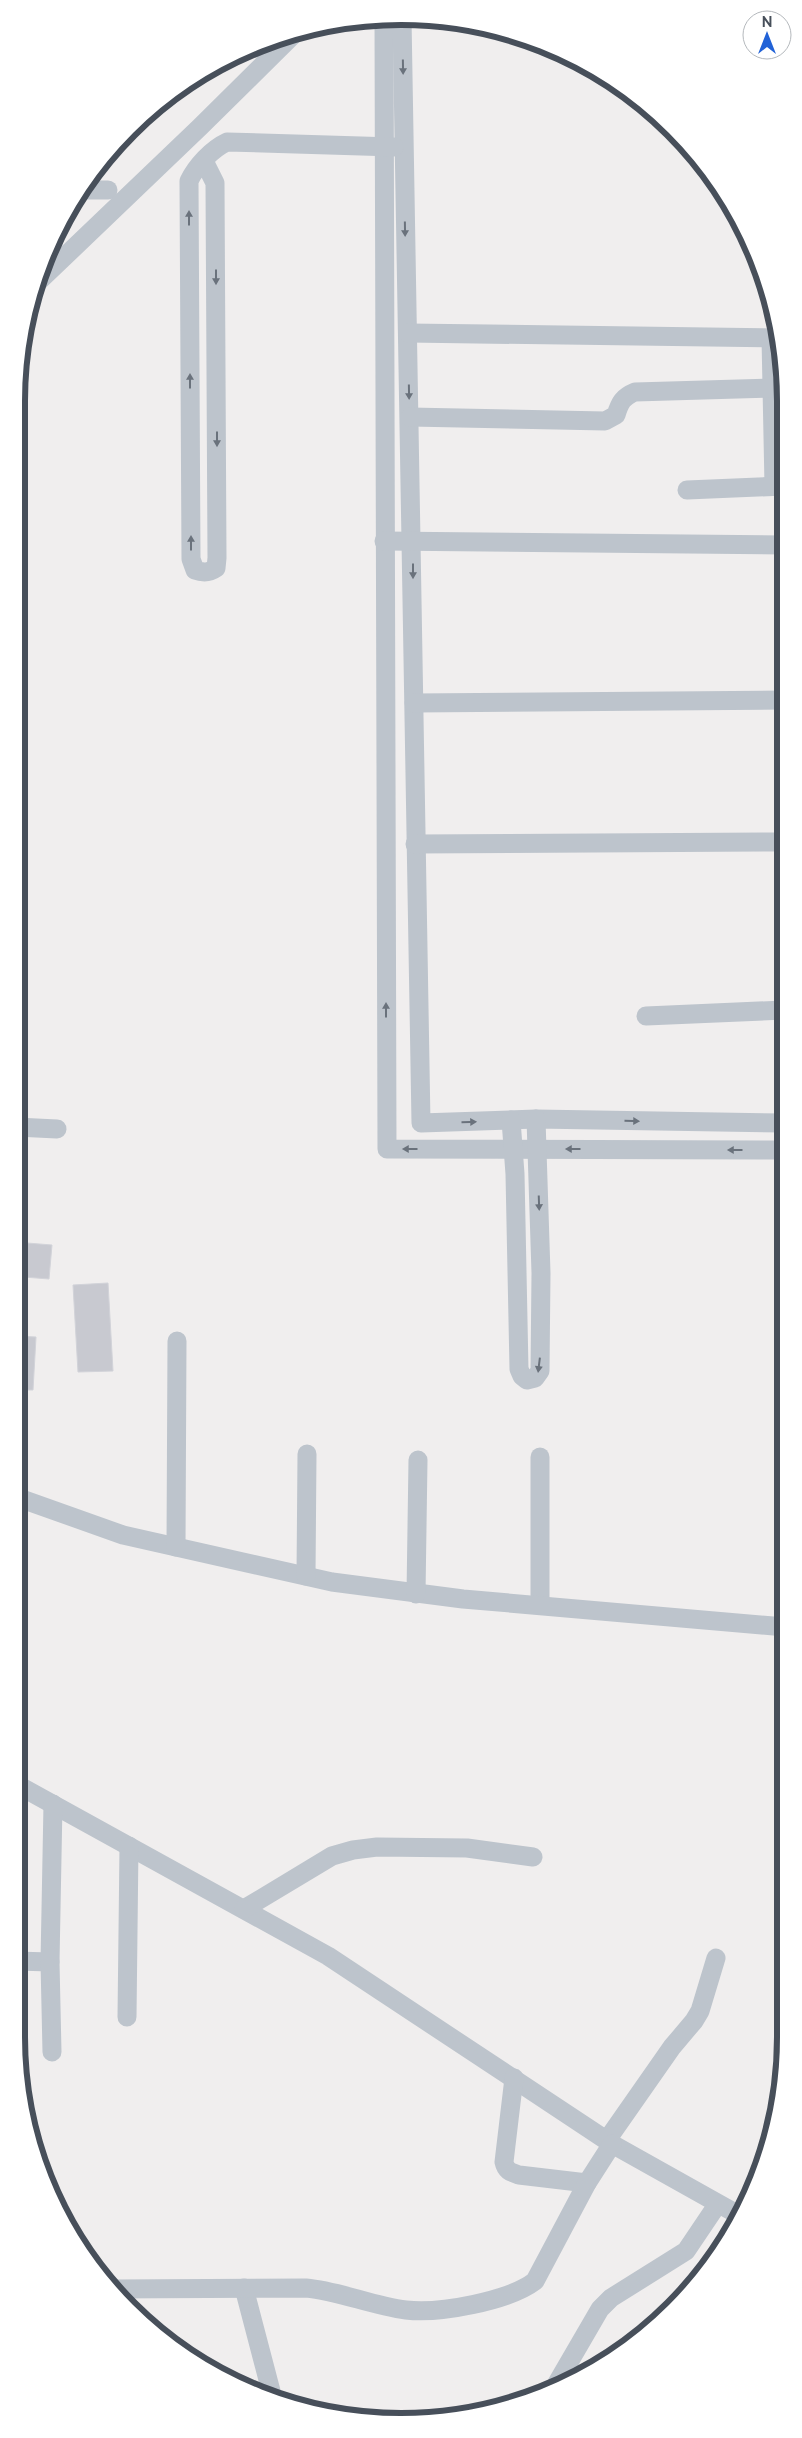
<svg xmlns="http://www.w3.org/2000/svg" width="802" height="2438" font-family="Raleway,sans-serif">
	<rect width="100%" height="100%" fill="#f0eeee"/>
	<g fill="#c8c9d0" stroke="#d2d3d9">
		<polygon points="27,1243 52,1245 49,1279 24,1277"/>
		<polygon points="108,1283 113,1371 78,1372 73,1285"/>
		<polygon points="16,1336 36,1337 33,1390 16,1390"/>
	</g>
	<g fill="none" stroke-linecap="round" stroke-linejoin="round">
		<g stroke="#bdc4cc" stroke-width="19">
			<polyline points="384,18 387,1149 784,1150"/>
			<polyline points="402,18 421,1123 536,1119 784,1123"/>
			<path d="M204 161 215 183 217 558 216 568C209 573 203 573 195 570L191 559 189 181C196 166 212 149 227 142L394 147"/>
			<polyline points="81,190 108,190"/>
			<polyline points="36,284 200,127 295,33"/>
			<polyline points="408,333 779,338"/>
			<polyline points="771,338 774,486"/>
			<path d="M410 417 605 421 616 415C620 402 623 397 635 392L772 388"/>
			<polyline points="687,490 783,486"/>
			<polyline points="384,541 783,545"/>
			<polyline points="414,703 783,700"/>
			<polyline points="415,844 783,842"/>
			<polyline points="646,1016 784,1010"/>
			<polyline points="511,1120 515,1174 519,1369 522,1376 527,1380 535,1378 540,1371 541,1273 536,1119"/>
			<polyline points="16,1127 57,1129"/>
			<polyline points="540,1457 540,1605"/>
			<polyline points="16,1497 123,1535 332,1582 463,1599 785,1627"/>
			<polyline points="176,1547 177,1341"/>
			<polyline points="306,1576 307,1454"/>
			<polyline points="416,1594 418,1460"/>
			<polyline points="16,1784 328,1956 612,2144 737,2214"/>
			<polyline points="244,1909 332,1856 353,1850 377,1847 467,1848 533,1857"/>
			<polyline points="16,1961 50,1962"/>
			<polyline points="127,2017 129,1846"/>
			<polyline points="52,2052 50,1962 53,1804"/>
			<path d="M514 2078 504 2162C506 2171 510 2172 519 2175L587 2183"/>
			<polyline points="607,2140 672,2047 694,2021 700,2011 716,1958"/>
			<polyline points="244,2288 272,2395"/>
			<path d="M111 2289 306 2288C340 2291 372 2306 406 2310 439 2314 509 2301 535 2281L587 2183 612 2144"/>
			<polyline points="557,2383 600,2309 611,2298 686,2251 717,2205"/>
		</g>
	</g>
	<defs><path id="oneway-solid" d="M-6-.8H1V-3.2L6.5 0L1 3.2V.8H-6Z" transform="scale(1.25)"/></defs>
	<g fill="#6a727c">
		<use href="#oneway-solid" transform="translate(403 67) rotate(89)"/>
		<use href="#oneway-solid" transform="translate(189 218) rotate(-90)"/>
		<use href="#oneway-solid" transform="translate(405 229) rotate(89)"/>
		<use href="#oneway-solid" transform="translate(216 277) rotate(90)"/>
		<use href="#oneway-solid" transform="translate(190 381) rotate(-90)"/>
		<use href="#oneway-solid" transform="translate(409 392) rotate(89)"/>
		<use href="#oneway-solid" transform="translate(217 439) rotate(90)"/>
		<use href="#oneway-solid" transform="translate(191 543) rotate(-90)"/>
		<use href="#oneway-solid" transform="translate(413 571) rotate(90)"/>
		<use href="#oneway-solid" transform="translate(386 1010) rotate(-90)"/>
		<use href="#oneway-solid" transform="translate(632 1121) rotate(1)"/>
		<use href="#oneway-solid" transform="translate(469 1122) rotate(-2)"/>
		<use href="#oneway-solid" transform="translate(410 1149) rotate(-180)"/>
		<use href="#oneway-solid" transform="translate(573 1149) rotate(-180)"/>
		<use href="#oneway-solid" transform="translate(735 1150) rotate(-180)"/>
		<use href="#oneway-solid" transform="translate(539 1203) rotate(88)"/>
		<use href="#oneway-solid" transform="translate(539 1365) rotate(97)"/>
	</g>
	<path d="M0 0H802V2438H0ZM401 25H401A376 376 0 0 1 777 401V2037A376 376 0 0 1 401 2413H401A376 376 0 0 1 25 2037V401A376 376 0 0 1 401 25Z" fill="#fff" fill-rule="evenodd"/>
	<path fill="none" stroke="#474f5a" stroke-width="6" d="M401 25H401A376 376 0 0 1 777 401V2037A376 376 0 0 1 401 2413H401A376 376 0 0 1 25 2037V401A376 376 0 0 1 401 25Z"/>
	<g transform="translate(767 35)"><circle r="24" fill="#ffffff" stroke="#b5b9bd"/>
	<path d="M0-4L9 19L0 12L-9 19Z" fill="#2162d7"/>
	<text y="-8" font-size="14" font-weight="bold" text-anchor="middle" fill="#474f5a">N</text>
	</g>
</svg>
